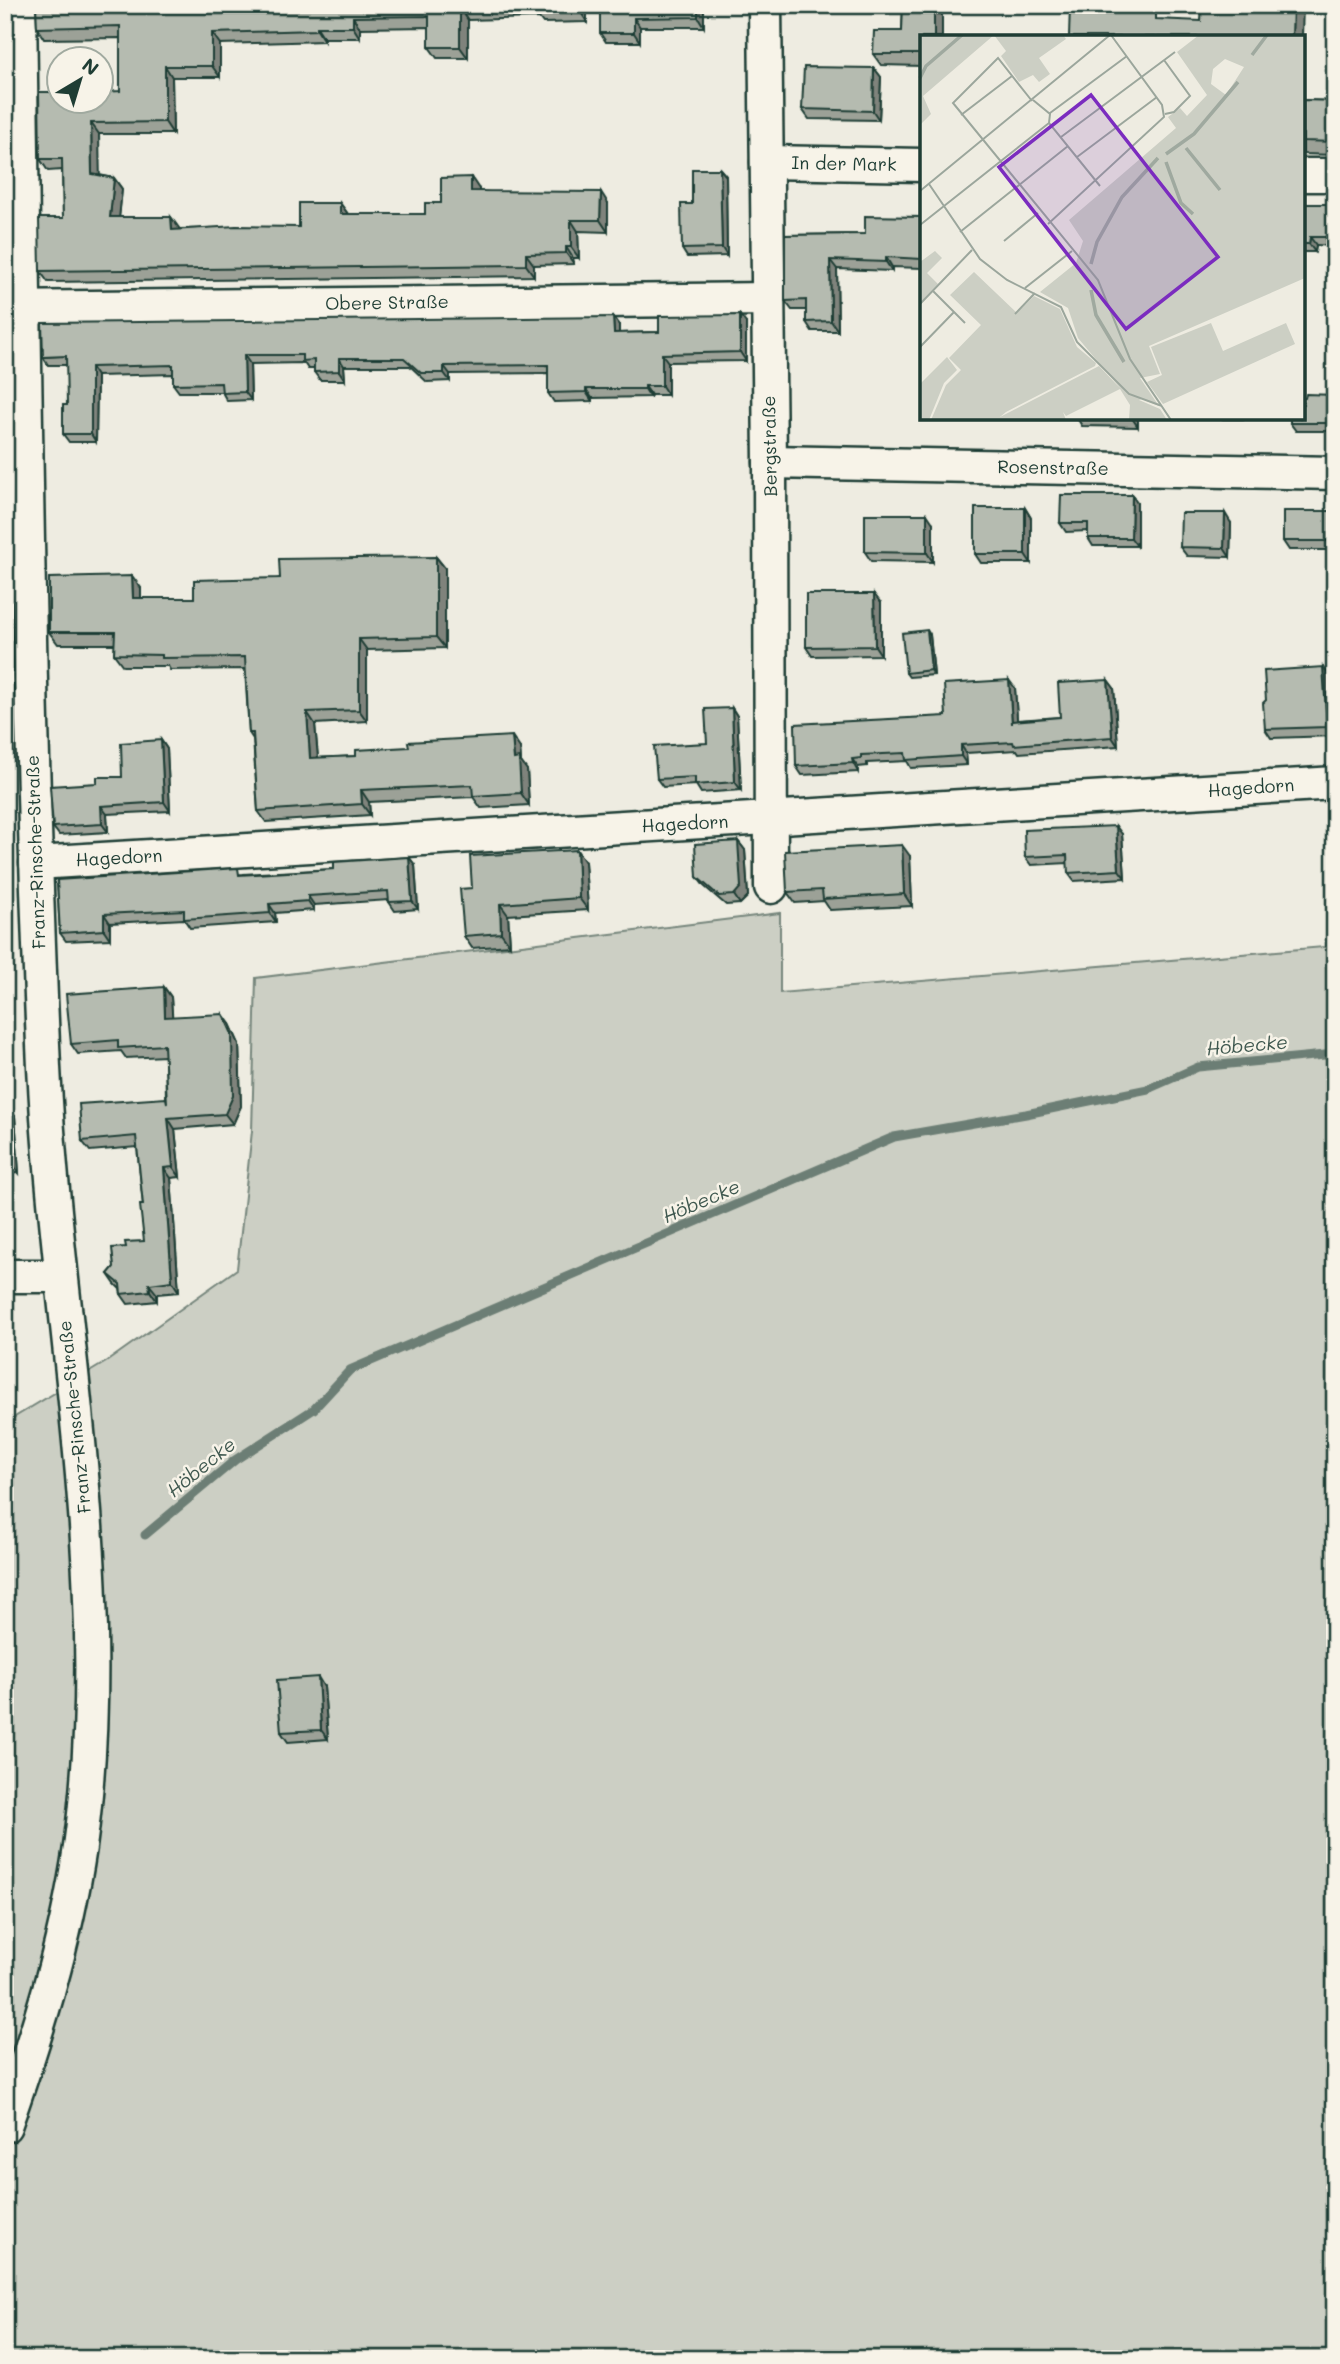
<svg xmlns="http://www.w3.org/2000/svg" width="1340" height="2364" font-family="Mali,sans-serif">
	<rect width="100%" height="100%" fill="#eeece1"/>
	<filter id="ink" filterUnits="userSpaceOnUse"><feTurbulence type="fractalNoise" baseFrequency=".0143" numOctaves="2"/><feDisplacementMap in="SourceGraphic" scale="14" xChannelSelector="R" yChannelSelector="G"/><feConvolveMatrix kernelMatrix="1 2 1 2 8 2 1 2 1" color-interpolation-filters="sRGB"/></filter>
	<g filter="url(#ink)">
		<polygon fill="#cccfc4" stroke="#76867c" stroke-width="2" points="780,913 780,993 1335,946 1335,2359 5,2359 5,1418 13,1418 106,1362 237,1269 252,1131 256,978"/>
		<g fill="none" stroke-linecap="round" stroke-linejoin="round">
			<polyline stroke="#6c7e74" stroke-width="9" points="145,1535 235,1460 314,1409 350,1370 894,1137 1026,1114 1148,1089 1198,1067 1335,1054"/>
			<g stroke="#1f3d34" stroke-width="37">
				<g id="minor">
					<polyline points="765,5 770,462 771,887"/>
					<polyline points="767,162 922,165"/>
					<polyline points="1303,175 1335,175"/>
					<polyline points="5,308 768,299"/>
					<polyline points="770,462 1335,473"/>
					<polyline points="36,863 1335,783"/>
					<polyline points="5,1276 61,1276"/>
					<path d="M5 2126C37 2034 66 1943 80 1847 116 1586 57 1327 44 1067 28 713 25 359 20 5"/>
				</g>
			</g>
			<use href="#minor" stroke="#f7f3e8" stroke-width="32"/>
		</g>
		<g fill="#9ca197" stroke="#1f3d34" stroke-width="2">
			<polygon points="36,5 587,5 587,22 543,23 539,18 468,20 468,58 437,58 429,47 429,27 360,28 360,38 324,38 324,41 220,44 220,77 172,77 173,134 99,134 99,175 114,178 122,189 119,217 171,217 179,229 299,227 340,203 348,214 425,214 441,203 479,189 479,191 608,203 608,232 578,231 579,258 573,258 574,264 534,265 534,276 48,282 40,271 63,218 62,170 48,171 40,159 120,91 120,38 44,39 37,28"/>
			<polygon points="600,5 704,5 704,27 640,27 640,42 606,42 600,33"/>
			<polygon points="903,5 942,5 942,37 922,37 922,66 881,65 873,54 902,31"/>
			<polygon points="874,68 881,77 879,120 809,119 802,109"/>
			<polygon points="1303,100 1335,101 1335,155 1303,154"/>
			<polygon points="720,169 726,176 727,256 687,257 682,249 692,204"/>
			<polygon points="1303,204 1335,204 1335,246 1316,245 1315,252 1303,252"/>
			<polygon points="922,217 922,268 892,267 892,271 837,269 838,331 812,331 806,322 806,310 792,310 785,301 785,235 865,234"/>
			<polygon points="746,323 746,361 668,362 668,395 651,395 650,397 592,398 592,401 554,402 548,393 548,373 450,374 450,381 427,382 410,366 344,366 345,380 320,380 314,372 314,369 308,369 304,363 250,364 251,400 227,401 222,392 179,392 173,384 173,374 97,376 96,442 69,442 63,434 67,405 67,365 48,365 43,357 619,325 619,333 659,332"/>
			<polygon points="1335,395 1335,431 1296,431 1290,423"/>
			<polygon points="1077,418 1138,418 1138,427 1082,426"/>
			<polygon points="1211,418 1262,418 1262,419 1212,419"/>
			<polygon points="1137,503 1137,546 1093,546 1088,538 1088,531 1066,532 1060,523"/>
			<polygon points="1025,508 1031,518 1031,563 981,563 975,554"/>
			<polygon points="1335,511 1335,550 1289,550 1283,541"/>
			<polygon points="933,523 933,562 871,561 865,552"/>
			<polygon points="1231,523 1230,557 1187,556 1180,547"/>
			<polygon points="436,557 445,568 445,648 367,650 367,721 315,724 318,758 520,748 521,762 527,770 529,805 481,808 473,797 369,802 370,815 266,822 258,811 253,739 249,733 245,669 170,670 168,666 123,666 114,654 115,644 58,644 49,632 132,576 141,588 141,598 194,598 280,578"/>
			<polygon points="881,603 881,655 812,656 806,647"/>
			<polygon points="930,635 934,675 909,677 906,673"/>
			<polygon points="1330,676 1334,736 1271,738 1265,729"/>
			<polygon points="1108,680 1114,688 1118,746 1019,753 1017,750 966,753 967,765 911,768 907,761 867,763 867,766 858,767 858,772 802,775 796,766 946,716 1015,688 1017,720 1060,717"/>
			<polygon points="732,708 737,716 741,790 701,793 696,785 663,787 657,779 707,743"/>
			<polygon points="161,740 167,749 170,811 107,814 108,832 59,835 53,827 97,783 122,777"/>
			<polygon points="1122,834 1125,878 1074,881 1068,873 1068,863 1031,865 1025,857"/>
			<polygon points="738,841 745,850 748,896 740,904 726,905 704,886 697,877"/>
			<polygon points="910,856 912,906 830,910 824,901 795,903 787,892"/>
			<polygon points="409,857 415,865 418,909 395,911 389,902 389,900 314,905 314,910 275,913 276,922 190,928 184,919 110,923 110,939 66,941 60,933 57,880 243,874 334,869"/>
			<polygon points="585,862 588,910 508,915 510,945 472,948 464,936 472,888"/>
			<polygon points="164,987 171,997 172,1017 230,1024 239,1044 241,1106 233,1124 175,1129 180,1177 171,1178 179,1292 157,1294 157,1301 128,1304 121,1294 120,1289 115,1284 108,1274 114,1267 126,1247 144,1241 143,1205 137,1147 90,1151 82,1141 166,1098 165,1056 126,1058 121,1051 78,1054 71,1044"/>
			<polygon points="5,1109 15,1116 19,1173 5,1174"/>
			<polygon points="324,1687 328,1739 288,1742 281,1732"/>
		</g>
		<g fill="#7f837b" stroke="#1f3d34" stroke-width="2">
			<polygon points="579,5 587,5 587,22 580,11"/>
			<polygon points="698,5 704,5 704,27 698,17"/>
			<rect x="934" y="5" width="8" height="32"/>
			<polygon points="1139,5 1147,5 1149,7 1148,25 1139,12"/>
			<polygon points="1293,5 1303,5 1302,37 1292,37"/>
			<polygon points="460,8 468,20 468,58 460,47"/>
			<polygon points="353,17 360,28 360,38 353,27"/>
			<polygon points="634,18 640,27 640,42 634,33"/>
			<polygon points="317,27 324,38 324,41 317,30"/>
			<polygon points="212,33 220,44 220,77 212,66"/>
			<polygon points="165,66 172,77 173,134 165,122"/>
			<polygon points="874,68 881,77 879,120 873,111"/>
			<polygon points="91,123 99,134 100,185 92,174"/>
			<polygon points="720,169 726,176 727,256 722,248"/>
			<polygon points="471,177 479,189 479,202 471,191"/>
			<polygon points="114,178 122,189 118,229 110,217"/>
			<polygon points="601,192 608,203 608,232 600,220"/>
			<polygon points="340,203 348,214 348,226 340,214"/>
			<polygon points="171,217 179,228 180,241 172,230"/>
			<polygon points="571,220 578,231 579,258 571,247"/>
			<polygon points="1310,237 1316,245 1315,252 1309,244"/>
			<polygon points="566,247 573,258 574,264 566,253"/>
			<polygon points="526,254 534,265 534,276 526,265"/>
			<polygon points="886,257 892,267 892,271 886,262"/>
			<polygon points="830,260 837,269 838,331 831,321"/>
			<polygon points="740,315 746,323 746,361 740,352"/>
			<polygon points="613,317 619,325 619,341 614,333"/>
			<polygon points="662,354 668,362 668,395 662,386"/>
			<polygon points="244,355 250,364 251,400 245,392"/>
			<polygon points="339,358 344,366 345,380 339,371"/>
			<polygon points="444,366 450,374 450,381 444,373"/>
			<polygon points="91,367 97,376 96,442 91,434"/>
			<polygon points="645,386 651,395 650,397 645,389"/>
			<polygon points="586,389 592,398 592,401 586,392"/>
			<polygon points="1132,418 1138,418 1138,427"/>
			<polygon points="1132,495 1137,503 1137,546 1131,538"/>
			<polygon points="1025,508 1031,518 1031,563 1025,554"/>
			<polygon points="1225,513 1231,523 1230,557 1224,548"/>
			<polygon points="927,514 933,523 933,562 927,553"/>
			<polygon points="436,557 445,568 445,648 436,637"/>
			<polygon points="132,576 141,588 141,610 133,598"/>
			<polygon points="874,594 881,603 881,655 875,646"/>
			<polygon points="927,630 930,635 934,675 931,670"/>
			<polygon points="359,639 367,650 367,721 359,710"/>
			<polygon points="1323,667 1330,676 1334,736 1327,727"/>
			<polygon points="1009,680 1015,688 1018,733 1012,724"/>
			<polygon points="1108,680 1114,688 1118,746 1112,737"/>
			<polygon points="732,708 737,716 741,790 735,782"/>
			<polygon points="307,712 315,724 319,770 310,758"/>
			<polygon points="512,736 520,748 521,762 527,770 529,805 521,793 514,759"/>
			<polygon points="161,740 167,749 170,811 164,802"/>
			<polygon points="961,745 966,753 967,765 961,756"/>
			<polygon points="852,759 858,767 858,772 853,763"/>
			<polygon points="361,790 369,802 370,815 362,804"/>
			<polygon points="101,806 107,814 108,832 102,824"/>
			<polygon points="1116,826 1122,834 1125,878 1119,870"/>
			<polygon points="738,841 745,850 748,896 740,904 734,895"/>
			<polygon points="902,845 910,856 912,906 904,894"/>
			<polygon points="577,850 585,862 588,910 579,898"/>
			<polygon points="409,857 415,865 418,909 412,901"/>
			<polygon points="308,896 314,905 314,910 308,901"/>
			<polygon points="269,904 275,913 276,922 270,913"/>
			<polygon points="500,904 508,915 510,945 501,933"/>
			<polygon points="104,914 110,923 110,939 104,930"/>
			<polygon points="164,987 171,997 173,1027 165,1017"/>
			<polygon points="223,1014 230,1024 239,1044 241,1106 233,1124 225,1114"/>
			<polygon points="10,1109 15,1116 19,1173 14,1166"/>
			<polygon points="168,1118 175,1129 180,1177 173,1167"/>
			<polygon points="164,1168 171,1178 179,1292 172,1281"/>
			<polygon points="149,1284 157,1294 157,1301 150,1291"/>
			<polygon points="318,1677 324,1687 328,1739 321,1730"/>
		</g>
		<g fill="#b5bbb0" stroke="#1f3d34" stroke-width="2">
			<polygon points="36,5 579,5 580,11 535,12 535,6 460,8 460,47 429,47 429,16 353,17 353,27 317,27 317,30 212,33 212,66 165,66 165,122 91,123 92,174 114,178 110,217 171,217 172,230 236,226 299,227 299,203 340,203 340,214 425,214 425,203 441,203 441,178 471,177 471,191 601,192 600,220 571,220 571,247 566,247 566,253 526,254 526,265 40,271 39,218 63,218 62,159 40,159 39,92 60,92 60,102 102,102 102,92 120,91 120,26 37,28"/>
			<polygon points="600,5 698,5 698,17 634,18 634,33 600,33"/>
			<polygon points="903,5 934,5 934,37 922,37 922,54 873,54 874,31 902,31"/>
			<polygon points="1070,5 1139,5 1139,12 1156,13 1156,19 1201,21 1202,5 1293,5 1292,37 1069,37"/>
			<polygon points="804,67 874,68 873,111 802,109"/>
			<polygon points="1303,100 1335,101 1335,142 1303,141"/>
			<polygon points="692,169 720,169 722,248 682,249 681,204 692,204"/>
			<polygon points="1303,204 1335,204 1335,237 1310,237 1309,244 1303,244"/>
			<polygon points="865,216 922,217 922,259 886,257 886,262 830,260 831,321 806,322 806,300 785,301 785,235 865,234"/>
			<polygon points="740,315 740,352 662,354 662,386 645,386 645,389 586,389 586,392 548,393 548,365 444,366 444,373 421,373 404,358 339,358 339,371 314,372 314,360 302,361 302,355 244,355 245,392 222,393 221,383 173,384 173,365 91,367 91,434 63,434 63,405 67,405 66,356 43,357 42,323 613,317 614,333 659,332 659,316"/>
			<polygon points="1306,394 1335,395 1335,423 1290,423 1290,418 1303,418 1303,398 1305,398"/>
			<polygon points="1061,495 1132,495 1131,538 1088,538 1088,523 1060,523"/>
			<rect x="975" y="508" width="50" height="46"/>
			<rect x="1283" y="511" width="52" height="30"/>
			<polygon points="1181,513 1225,513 1224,548 1180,547"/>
			<polygon points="865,514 927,514 927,553 865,552"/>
			<polygon points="436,557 436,637 359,639 359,710 307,712 310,758 356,756 356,750 409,747 408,742 512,736 514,759 519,758 521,793 473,796 472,785 361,790 362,804 258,811 253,733 249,733 245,657 162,658 162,655 114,654 115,632 49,632 49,578 132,576 133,598 194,598 194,580 280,578 279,559"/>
			<polygon points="806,594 874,594 875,646 806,647"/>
			<polygon points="927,630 931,670 906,673 902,633"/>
			<polygon points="1323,667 1327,727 1265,729 1263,703 1266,700 1264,671"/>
			<polygon points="1009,680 1012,724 1012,721 1060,717 1058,683 1108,680 1112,737 1014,745 1013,742 961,745 961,756 906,760 905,753 861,755 861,758 852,759 853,763 796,766 795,724 946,716 944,684"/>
			<polygon points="732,708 735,782 695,785 695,777 657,779 654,746 707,743 705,709"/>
			<polygon points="161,740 164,802 101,806 102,824 53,827 50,786 97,783 97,777 122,777 121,743"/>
			<polygon points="1116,826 1119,870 1068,873 1067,855 1025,857 1024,830"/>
			<polygon points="738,841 741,887 734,895 719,896 697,877 695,844"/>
			<polygon points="902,845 904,894 823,899 822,890 787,892 785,851"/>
			<polygon points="577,850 579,898 500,904 501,933 464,936 460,889 472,888 470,856"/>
			<polygon points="409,857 412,901 389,902 388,891 308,896 308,901 269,904 270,913 184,919 184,910 104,914 104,930 60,933 57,880 238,868 239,875 272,873 334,869 334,862"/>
			<polygon points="164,987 165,1017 223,1014 232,1034 233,1096 225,1114 168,1118 173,1167 164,1168 172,1281 149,1284 150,1291 121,1294 120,1284 108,1274 114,1267 112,1248 126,1247 125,1242 144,1241 140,1205 143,1205 136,1136 82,1141 79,1104 166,1098 167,1103 164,1045 118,1048 118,1040 71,1044 66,994"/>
			<polygon points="5,1109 10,1109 14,1166 5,1166"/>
			<polygon points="318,1677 321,1730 281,1732 277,1680"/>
		</g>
	</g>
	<g text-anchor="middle" stroke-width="5" stroke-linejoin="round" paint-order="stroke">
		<g font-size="18" fill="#1f3d34" stroke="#f7f3e8">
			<text transform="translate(844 164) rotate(1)" y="6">In der Mark</text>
			<text transform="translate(387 303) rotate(-1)" y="6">Obere Straße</text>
			<text transform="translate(770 446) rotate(-91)" y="6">Bergstraße</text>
			<text transform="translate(1053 468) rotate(1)" y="6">Rosenstraße</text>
			<text transform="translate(1251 788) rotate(-4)" y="6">Hagedorn</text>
			<text transform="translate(685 824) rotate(-3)" y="6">Hagedorn</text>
			<text transform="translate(36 852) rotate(-92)" y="6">Franz-Rinsche-Straße</text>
			<text transform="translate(119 858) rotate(-3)" y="6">Hagedorn</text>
			<text transform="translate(75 1417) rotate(-96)" y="6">Franz-Rinsche-Straße</text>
		</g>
		<g font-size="19" font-style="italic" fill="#3f584f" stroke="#f7f3e8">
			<text transform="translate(1247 1045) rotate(-5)" y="7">Höbecke</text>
			<text transform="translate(701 1201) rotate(-23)" y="7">Höbecke</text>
			<text transform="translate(201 1467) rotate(-39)" y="7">Höbecke</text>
		</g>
	</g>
	<g transform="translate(920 35)">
		<rect width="385" height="385" fill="#eeece1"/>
		<path d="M0 0H74L3 61 11 79 0 90ZM74 0H143L146 4 119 23 130 39 119 47 113 40 99 47 81 21 86 16ZM279 0H385V243L229 311 240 339 220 343 239 371 222 364 219 365 240 374 247 385H209L210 370 200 354 146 381 143 377 146 385H11L26 350 41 335 29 323 61 290 30 260 54 237 97 278 114 261 140 274 157 312 176 328 175 331 86 377 80 382 179 331 200 353 158 303 148 273 120 257 156 228 163 206 149 185 256 93 248 82 260 73 267 81 287 60 257 17ZM305 24 324 32 306 60 291 49 293 34ZM15 216 22 223 7 238 18 249 0 268V227ZM291 288 303 316 366 288 375 309 243 369 227 347 242 340 231 312ZM27 322 37 335 24 348 9 385H0V349Z" fill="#cccfc4" fill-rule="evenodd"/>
		<path fill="none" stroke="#9fa99f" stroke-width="3.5" d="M332 20 347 0M0 43 6 31 42 0M266 113 300 155M246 119 274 99 318 47M246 127 261 168 273 179M171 229 177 207 202 162 238 123M171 255 176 280 204 327"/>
		<path fill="none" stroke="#9ba69c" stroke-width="2" d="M244 25 270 61 254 77 245 79M113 65 130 79 129 88 180 151M112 66 78 23 33 68 178 245 210 324 251 385M130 78 207 21M41 80 92 41M141 102 255 17M157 122 237 62M9 149 60 224 87 245 141 272 157 307 209 359 242 371M0 156 190 0M128 189 244 82 242 70 191 0M0 190 129 88M40 197 148 111M84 206 118 178M105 253 152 216M13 256 45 288M0 269 52 215M95 279 115 258M0 312 34 277"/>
		<path fill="#7b2cbf" fill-opacity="0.15" stroke="#7b2cbf" stroke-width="3.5" d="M171 60 298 222 206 294 79 132Z"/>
		<rect width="385" height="385" fill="none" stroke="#1f3d34" stroke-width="3.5"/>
	</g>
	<rect width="1340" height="2364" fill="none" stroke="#f7f3e8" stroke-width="28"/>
	<rect x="14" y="14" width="1312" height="2336" fill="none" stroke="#1f3d34" stroke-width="2.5" filter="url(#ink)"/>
	<g transform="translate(80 80) rotate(38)"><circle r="33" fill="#f7f3e8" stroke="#a1aaa0" stroke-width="2"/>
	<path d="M0-5L12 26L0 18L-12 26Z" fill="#1f3d34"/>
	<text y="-10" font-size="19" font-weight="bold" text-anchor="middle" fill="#1f3d34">N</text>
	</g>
</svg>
